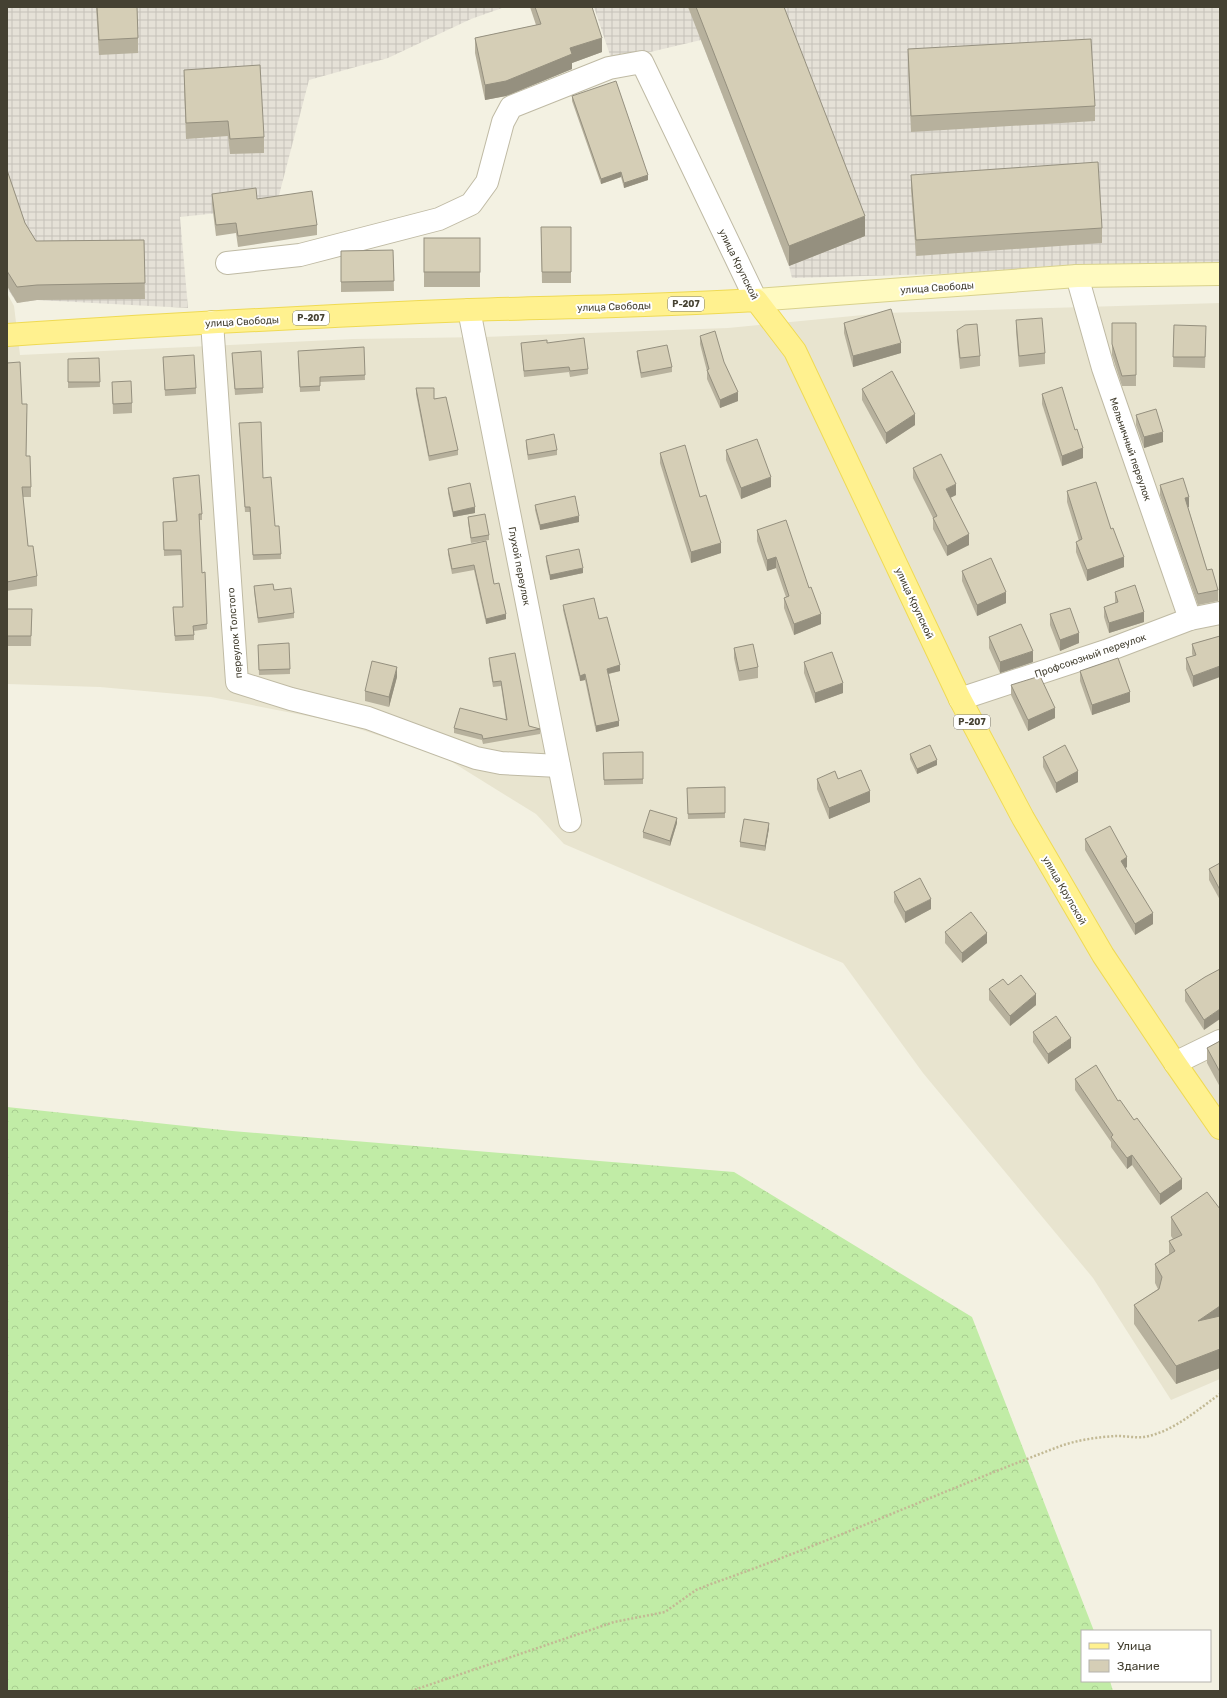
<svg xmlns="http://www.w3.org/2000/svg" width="1227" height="1698" font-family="Rubik,sans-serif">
	<defs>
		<pattern id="industrial-grid" width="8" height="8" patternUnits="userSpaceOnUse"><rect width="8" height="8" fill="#e5e1d7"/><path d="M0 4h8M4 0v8" fill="none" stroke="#c6c2b9"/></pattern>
		<pattern id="forest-crowns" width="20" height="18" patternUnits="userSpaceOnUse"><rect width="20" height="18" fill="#c1eca6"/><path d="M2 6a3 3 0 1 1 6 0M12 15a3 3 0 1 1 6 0" fill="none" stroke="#a7cc8f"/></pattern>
	</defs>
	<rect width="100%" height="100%" fill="#f3f1e2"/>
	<polygon fill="#e8e4cf" points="7,293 14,306 20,355 353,339 484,337 728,328 884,313 1220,303 1220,1379 1171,1400 1093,1278 923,1073 843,963 564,844 536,814 444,757 338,722 211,697 100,687 7,684"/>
	<g fill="url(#industrial-grid)">
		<polygon points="7,7 505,7 471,19 388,58 309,80 276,207 180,217 188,308 37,300 17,303 7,288"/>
		<polygon points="594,7 1220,7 1220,266 792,278 789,266 701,40 612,61"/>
	</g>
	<polygon fill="url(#forest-crowns)" points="7,1107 232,1131 734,1172 972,1317 1094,1631 1082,1631 1082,1681 1110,1681 1113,1691 7,1691"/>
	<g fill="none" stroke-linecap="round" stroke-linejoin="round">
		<g stroke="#bfbaa4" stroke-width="24">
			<g id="street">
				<polyline points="227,263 300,255 439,219 471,204 487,182 503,122 511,107 609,68 642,62 756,300"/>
				<polyline points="1077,276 1103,368 1190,619"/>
				<polyline points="469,310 570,821"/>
				<polyline points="212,322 237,682 291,699 368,718 476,758 501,763 559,766"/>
				<polyline points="960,699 1106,651 1190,619 1220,613"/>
				<polyline points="1175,1063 1220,1041"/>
			</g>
		</g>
		<g stroke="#d8d18c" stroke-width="24">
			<polyline id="secondary" points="756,300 1077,276 1220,274"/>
		</g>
		<g stroke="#efda54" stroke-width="24">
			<path id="primary" d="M7 335C161 325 316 316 470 310 565 307 661 306 756 300L795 351 960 699 1023 818 1103 955 1175 1063 1220 1128"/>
		</g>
		<path stroke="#c2b994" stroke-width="2.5" stroke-dasharray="2 2" stroke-linecap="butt" d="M411 1691 614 1622 665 1612 696 1590 711 1584C828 1543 942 1491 1058 1447 1076 1440 1098 1437 1117 1436 1126 1436 1136 1438 1144 1437 1173 1432 1197 1410 1220 1394"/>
		<use href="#street" stroke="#fff" stroke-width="22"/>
		<use href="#secondary" stroke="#fffac0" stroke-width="22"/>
		<use href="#primary" stroke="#fff18f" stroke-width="22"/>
	</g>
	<g fill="#b7b19d">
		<polygon points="96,7 137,7 138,38 138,53 99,55"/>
		<polygon points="530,7 592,7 602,52 572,63 572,69 506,96 485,100 475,53 475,38 536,25"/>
		<polygon points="688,7 784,7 865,236 789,266"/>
		<polygon points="908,49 1095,106 1095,121 911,132 908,65"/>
		<polygon points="184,70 264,137 264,153 230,154 228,136 186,139 184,85"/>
		<polygon points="572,96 648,180 624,188 621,177 601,184 572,101"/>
		<polygon points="7,170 25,223 36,241 144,240 145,299 37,300 17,303 7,286"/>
		<polygon points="911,175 1102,228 1102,243 916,256 911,190"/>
		<polygon points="212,194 257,199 317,225 317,235 238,247 236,233 216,236 212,204"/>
		<polygon points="541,227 571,227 571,283 542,283"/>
		<rect x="424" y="238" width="56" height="49"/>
		<polygon points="393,250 394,291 341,292 341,251"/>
		<polygon points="1016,320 1045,353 1045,364 1019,367 1016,331"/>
		<polygon points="844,323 901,353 853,367 844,333"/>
		<polygon points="1112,323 1136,323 1136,386 1122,386 1112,355"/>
		<polygon points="1174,325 1206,336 1205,368 1173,367"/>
		<polygon points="957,330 980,356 980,366 960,369 957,340"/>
		<polygon points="700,336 738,401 720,408 707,379 707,371 700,344"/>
		<polygon points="521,343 547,343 588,369 588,374 570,377 569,372 524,377"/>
		<polygon points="364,347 365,380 320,382 320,391 300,392 298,357"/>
		<polygon points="637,351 672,367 672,372 641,378 637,356"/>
		<polygon points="232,353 263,388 263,393 235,395"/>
		<polygon points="163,357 196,388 196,394 165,396"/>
		<polygon points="99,358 100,387 68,388 68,359"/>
		<polygon points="7,363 22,404 27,414 26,456 31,487 31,497 23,497 28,546 37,576 37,586 7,591"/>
		<polygon points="112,382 132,403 132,413 113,414"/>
		<polygon points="416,388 434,399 458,450 458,455 429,461 416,394"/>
		<polygon points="862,389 915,425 886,444 862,400"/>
		<polygon points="1042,394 1075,430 1083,458 1062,466 1042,404"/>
		<polygon points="1136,415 1163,442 1144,448 1136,425"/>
		<polygon points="239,423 263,478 281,554 281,559 253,560 250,512 245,512"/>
		<polygon points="526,440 557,450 557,455 528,460 526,445"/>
		<polygon points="726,450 771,487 741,499 726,460"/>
		<polygon points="660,453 700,497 721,553 691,563 660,463"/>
		<polygon points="913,468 956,495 950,498 969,545 947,556 933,529 933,518 913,478"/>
		<polygon points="173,478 202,514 202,520 199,520 202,573 205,572 207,629 194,631 194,640 175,641 173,613 183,607 181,555 164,556 163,522 176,521"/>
		<polygon points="1160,485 1189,507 1188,507 1207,570 1218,590 1218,601 1198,605 1160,495"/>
		<polygon points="448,488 475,513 453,517 448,493"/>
		<polygon points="1067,491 1111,529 1124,567 1087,581 1076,552 1076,542 1079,541 1067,502"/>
		<polygon points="535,505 579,522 540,530 535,510"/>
		<polygon points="468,517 489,535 489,540 471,543 468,522"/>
		<polygon points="757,530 809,588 821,624 794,635 784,608 784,598 786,597 776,568 767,571 757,541"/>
		<polygon points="486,541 494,584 506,619 486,624 474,570 452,574 448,554 448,549"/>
		<polygon points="546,556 583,573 550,580 546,561"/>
		<polygon points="962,571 1006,603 977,616 962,581"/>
		<polygon points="254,586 274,590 294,613 294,618 258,623 254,591"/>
		<polygon points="1115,592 1144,622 1109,633 1104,617 1104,607 1115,603"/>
		<polygon points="563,605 599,619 620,671 609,674 619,726 596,732 585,680 580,681 563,610"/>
		<polygon points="7,609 32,609 31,646 7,646"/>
		<polygon points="1050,614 1079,643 1060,651 1050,625"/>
		<polygon points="1220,636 1193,687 1186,669 1186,658 1193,656 1192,654 1192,644"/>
		<polygon points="989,637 1033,662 1000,673 989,648"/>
		<polygon points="258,645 290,669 290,674 259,675"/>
		<polygon points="734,648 758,667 758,678 739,681 734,658"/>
		<polygon points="489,658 529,726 540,729 540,734 483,744 482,740 454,733 454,728 506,720 501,686 493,687 489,663"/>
		<polygon points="804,662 843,693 815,703 804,673"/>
		<polygon points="1080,671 1130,702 1092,715 1080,681"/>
		<polygon points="397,677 389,707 365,701 365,691"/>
		<polygon points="1011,685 1055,718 1028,731 1011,695"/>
		<polygon points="603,753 643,779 643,784 604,785"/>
		<polygon points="910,754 937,765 917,774 910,759"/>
		<polygon points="1043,757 1078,782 1056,793 1043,767"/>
		<polygon points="817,779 838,779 870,802 829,819 817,789"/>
		<polygon points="725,787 725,818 688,819 687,788"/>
		<polygon points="677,823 670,846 643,838 643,832"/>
		<polygon points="769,828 765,851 740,847 740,842"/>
		<polygon points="1085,839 1127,867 1125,868 1153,924 1135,935 1085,850"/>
		<polygon points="1220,863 1220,900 1209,880 1209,869"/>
		<polygon points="894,892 931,909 905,923 894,902"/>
		<polygon points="945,932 987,943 962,963 945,943"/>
		<polygon points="1205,977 1204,1030 1185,1001 1185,990"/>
		<polygon points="989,989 1036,1005 1010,1026 989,1000"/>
		<polygon points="1033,1032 1071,1048 1048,1064 1033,1042"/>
		<polygon points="1220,1041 1220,1087 1207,1063 1207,1048"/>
		<polygon points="1075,1079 1118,1101 1182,1189 1160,1205 1132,1165 1127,1169 1111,1147 1111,1142 1075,1090"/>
		<polygon points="1220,1209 1220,1368 1176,1384 1134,1324 1134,1305 1158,1289 1155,1283 1155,1264 1169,1254 1169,1241 1173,1239 1171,1236 1171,1217"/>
	</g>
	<g fill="#95907f">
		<polygon points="602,38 602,52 572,63 572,69 506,96 485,100 485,85 570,48"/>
		<polygon points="621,172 621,177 601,184 601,179"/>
		<polygon points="648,175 648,180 624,188 624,183"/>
		<polygon points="865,216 865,236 789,266 789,246"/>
		<polygon points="901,343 901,353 853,367 853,356"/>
		<polygon points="738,392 738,401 720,408 720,400"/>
		<polygon points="915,414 915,425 886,444 886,433"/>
		<polygon points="1163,432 1163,442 1144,448 1144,437"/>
		<polygon points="1083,448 1083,458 1062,466 1062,456"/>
		<polygon points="771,477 771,487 741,499 741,488"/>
		<polygon points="956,484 956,495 946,500 946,489"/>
		<polygon points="1189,497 1189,507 1185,508 1185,498"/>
		<polygon points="475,507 475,513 453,517 453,512"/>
		<polygon points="579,516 579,522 540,530 540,525"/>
		<polygon points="969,534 969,545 947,556 947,546"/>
		<polygon points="721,543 721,553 691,563 691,552"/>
		<polygon points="776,557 776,568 767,571 767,560"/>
		<polygon points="1124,557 1124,567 1087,581 1087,570"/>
		<polygon points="583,568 583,573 550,580 550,575"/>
		<polygon points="1006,592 1006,603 977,616 977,605"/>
		<polygon points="1144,612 1144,622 1109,633 1109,623"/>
		<polygon points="506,614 506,619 486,624 486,619"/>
		<polygon points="821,614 821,624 794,635 794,624"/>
		<polygon points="1079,633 1079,643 1060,651 1060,640"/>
		<polygon points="1033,651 1033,662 1000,673 1000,662"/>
		<polygon points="620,665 620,671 607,674 607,669"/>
		<polygon points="1220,666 1220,677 1193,687 1193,676"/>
		<polygon points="397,667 397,677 389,707 389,697"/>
		<polygon points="585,674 585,680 580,681 580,676"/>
		<polygon points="843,683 843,693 815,703 815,693"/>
		<polygon points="1130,692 1130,702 1092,715 1092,705"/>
		<polygon points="1055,708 1055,718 1028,731 1028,720"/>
		<polygon points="619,721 619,726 596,732 596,726"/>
		<polygon points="937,760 937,765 917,774 917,769"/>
		<polygon points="1078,771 1078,782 1056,793 1056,783"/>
		<polygon points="870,791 870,802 829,819 829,808"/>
		<polygon points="677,818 677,823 670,846 670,841"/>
		<polygon points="769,823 769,828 765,851 765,846"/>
		<polygon points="1127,857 1127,867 1121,871 1121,861"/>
		<polygon points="931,899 931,909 905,923 905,912"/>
		<polygon points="1153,913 1153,924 1135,935 1135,924"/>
		<polygon points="987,933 987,943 962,963 962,953"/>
		<polygon points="1036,994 1036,1005 1010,1026 1010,1016"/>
		<polygon points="1220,1009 1220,1019 1204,1030 1204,1020"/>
		<polygon points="1071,1038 1071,1048 1048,1064 1048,1054"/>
		<polygon points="1132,1155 1132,1165 1127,1169 1127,1158"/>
		<polygon points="1182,1179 1182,1189 1160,1205 1160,1194"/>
		<polygon points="1220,1306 1220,1325 1198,1321"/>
		<polygon points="1220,1349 1220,1368 1176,1384 1176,1366"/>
	</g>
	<g fill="#d5ceb6" stroke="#95907f">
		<polygon points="97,7 137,7 138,38 99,40"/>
		<polygon points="535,7 592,7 602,38 570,48 572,54 506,81 485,85 475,38 541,24"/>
		<polygon points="696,7 784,7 865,216 789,246"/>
		<polygon points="1091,39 1095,106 911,116 908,49"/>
		<polygon points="260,65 264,137 230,139 228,121 186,123 184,70"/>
		<polygon points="616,81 648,175 624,183 621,172 601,179 572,96"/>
		<polygon points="1098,162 1102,228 916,240 911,175"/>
		<polygon points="7,170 25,223 36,241 144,240 145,283 37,285 17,287 7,271"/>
		<polygon points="256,188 257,199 312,191 317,225 238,236 236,223 216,225 212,194"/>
		<polygon points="541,227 571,227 571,272 542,272"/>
		<rect x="424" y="238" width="56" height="34"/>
		<polygon points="393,250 394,281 341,282 341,251"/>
		<polygon points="891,309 901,343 853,356 844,323"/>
		<polygon points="1042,318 1045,353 1019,356 1016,320"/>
		<polygon points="1112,323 1136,323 1136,375 1122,376 1112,344"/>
		<polygon points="977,324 980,356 960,358 957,330 965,325"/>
		<polygon points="1174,325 1206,326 1205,357 1173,357"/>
		<polygon points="715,331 724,362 738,392 720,400 707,370 709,369 700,336"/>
		<polygon points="584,338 588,369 570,371 569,367 524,371 521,343 547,340 547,343"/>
		<polygon points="667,345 672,367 641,373 637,351"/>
		<polygon points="364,347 365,375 320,377 320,386 300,387 298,351"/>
		<polygon points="261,351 263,388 235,389 232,353"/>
		<polygon points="194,355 196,388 165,390 163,357"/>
		<polygon points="99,358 100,382 68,382 68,359"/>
		<polygon points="20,362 22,404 27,404 26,456 30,456 31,487 22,487 28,546 33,546 37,576 7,582 7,363"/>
		<polygon points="892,371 915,414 886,433 862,389"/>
		<polygon points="131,381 132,403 113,404 112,382"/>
		<polygon points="1062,387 1075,430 1077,429 1083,448 1062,456 1042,394"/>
		<polygon points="416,388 434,388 434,399 446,397 458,450 429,456"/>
		<polygon points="1156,409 1163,432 1144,437 1136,415"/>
		<polygon points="261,422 263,478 271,477 275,526 279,526 281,554 253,555 250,507 245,507 239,423"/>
		<polygon points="554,434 557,450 528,455 526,440"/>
		<polygon points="757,439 771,477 741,488 726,450"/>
		<polygon points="685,445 700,497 706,495 721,543 691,552 660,453"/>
		<polygon points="941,454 956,484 946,489 969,534 947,546 933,518 937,516 913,468"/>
		<polygon points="199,475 202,514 199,514 202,573 205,572 207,624 193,626 194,635 175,636 173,607 183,607 181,550 164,550 163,522 177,521 173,478"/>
		<polygon points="1183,478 1189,497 1185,498 1207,570 1212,569 1218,590 1198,594 1160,485"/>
		<polygon points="1096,482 1111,529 1113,528 1124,557 1087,570 1076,542 1082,539 1067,491"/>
		<polygon points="470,483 475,507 453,512 448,488"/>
		<polygon points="575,496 579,516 540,525 535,505"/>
		<polygon points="485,514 489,535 471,538 468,517"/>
		<polygon points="786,520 809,588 811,587 821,614 794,624 784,598 789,596 776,557 767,560 757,530"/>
		<polygon points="486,541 494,584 499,583 506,614 486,619 474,565 452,569 448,549"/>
		<polygon points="579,549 583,568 550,575 546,556"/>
		<polygon points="991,558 1006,592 977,605 962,571"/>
		<polygon points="273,584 274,590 291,588 294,613 258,618 254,586"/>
		<polygon points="1135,585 1144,612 1109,623 1104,607 1118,602 1115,592"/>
		<polygon points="594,598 599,619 607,617 620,665 607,669 619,721 596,726 585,674 580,676 563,605"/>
		<polygon points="1070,608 1079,633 1060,640 1050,614"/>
		<polygon points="7,609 32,609 31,636 7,636"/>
		<polygon points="1021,624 1033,651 1000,662 989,637"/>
		<polygon points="1220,636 1220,666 1193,676 1186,658 1196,655 1192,644"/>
		<polygon points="289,643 290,669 259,670 258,645"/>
		<polygon points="753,644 758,667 739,671 734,648"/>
		<polygon points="832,652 843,683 815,693 804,662"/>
		<polygon points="515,653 529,726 540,729 483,739 482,735 454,728 460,708 507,720 501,681 493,682 489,658"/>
		<polygon points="1118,658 1130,692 1092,705 1080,671"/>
		<polygon points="372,661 397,667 389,697 365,691"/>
		<polygon points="1040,676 1055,708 1028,720 1011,685"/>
		<polygon points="930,745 937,760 917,769 910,754"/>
		<polygon points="1065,745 1078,771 1056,783 1043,757"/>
		<polygon points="643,752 643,779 604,780 603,753"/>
		<polygon points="861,770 870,791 829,808 817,779 835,771 838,779"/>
		<polygon points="725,787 725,813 688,814 687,788"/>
		<polygon points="650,810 677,818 670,841 643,832"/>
		<polygon points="744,819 769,823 765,846 740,842"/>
		<polygon points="1110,826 1127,857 1121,861 1153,913 1135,924 1085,839"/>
		<polygon points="1220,863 1220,890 1209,869"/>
		<polygon points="920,878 931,899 905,912 894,892"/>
		<polygon points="971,912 987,933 962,953 945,932"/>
		<polygon points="1220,969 1220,1009 1204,1020 1185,990 1205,977"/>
		<polygon points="1021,975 1036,994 1010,1016 989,989 1003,979 1008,985"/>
		<polygon points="1056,1016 1071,1038 1048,1054 1033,1032"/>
		<polygon points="1220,1041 1220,1072 1207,1048"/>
		<polygon points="1096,1065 1118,1101 1120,1100 1134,1120 1137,1118 1182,1179 1160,1194 1132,1155 1127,1158 1111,1137 1113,1135 1075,1079"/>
		<polygon points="1207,1192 1220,1209 1220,1306 1198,1321 1220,1316 1220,1349 1176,1366 1134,1305 1159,1289 1162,1277 1155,1264 1175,1251 1169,1241 1182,1235 1171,1217"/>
	</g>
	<g text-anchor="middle" stroke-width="4" stroke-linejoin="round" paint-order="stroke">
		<g fill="#fff" stroke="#7d7a70" stroke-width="1">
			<rect x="668" y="297" width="36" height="14" rx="3"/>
			<rect x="293" y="311" width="36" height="14" rx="3"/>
			<rect x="954" y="715" width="36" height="14" rx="3"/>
		</g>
		<g font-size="9" font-weight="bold" fill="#454132">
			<text x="686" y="307">Р-207</text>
			<text x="311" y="321">Р-207</text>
			<text x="972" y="725">Р-207</text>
		</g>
		<g font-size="10" fill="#454132" stroke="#fff">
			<text transform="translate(739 264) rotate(64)" y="4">улица Крупской</text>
			<text transform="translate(937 287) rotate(-4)" y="4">улица Свободы</text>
			<text transform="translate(614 306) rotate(-2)" y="4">улица Свободы</text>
			<text transform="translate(242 321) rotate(-3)" y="4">улица Свободы</text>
			<text transform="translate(1131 449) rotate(71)" y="4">Мельничный переулок</text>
			<text transform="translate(520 566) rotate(79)" y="4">Глухой переулок</text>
			<text transform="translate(915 603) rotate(65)" y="4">улица Крупской</text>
			<text transform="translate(234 633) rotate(-95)" y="4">переулок Толстого</text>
			<text transform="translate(1090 655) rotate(-19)" y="4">Профсоюзный переулок</text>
			<text transform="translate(1065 890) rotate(60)" y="4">улица Крупской</text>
		</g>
	</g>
	<rect width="1227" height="1698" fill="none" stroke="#454132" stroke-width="16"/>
	<rect x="1081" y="1630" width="130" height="52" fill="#ffffff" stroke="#b5b3ad"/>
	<rect x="1089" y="1643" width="20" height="6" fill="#fff18f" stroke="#b5b3ad"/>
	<text x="1117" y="1650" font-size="12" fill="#454132">Улица</text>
	<rect x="1089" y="1660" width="20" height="12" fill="#d5ceb6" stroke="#b5b3ad"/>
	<text x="1117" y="1670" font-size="12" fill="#454132">Здание</text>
</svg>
